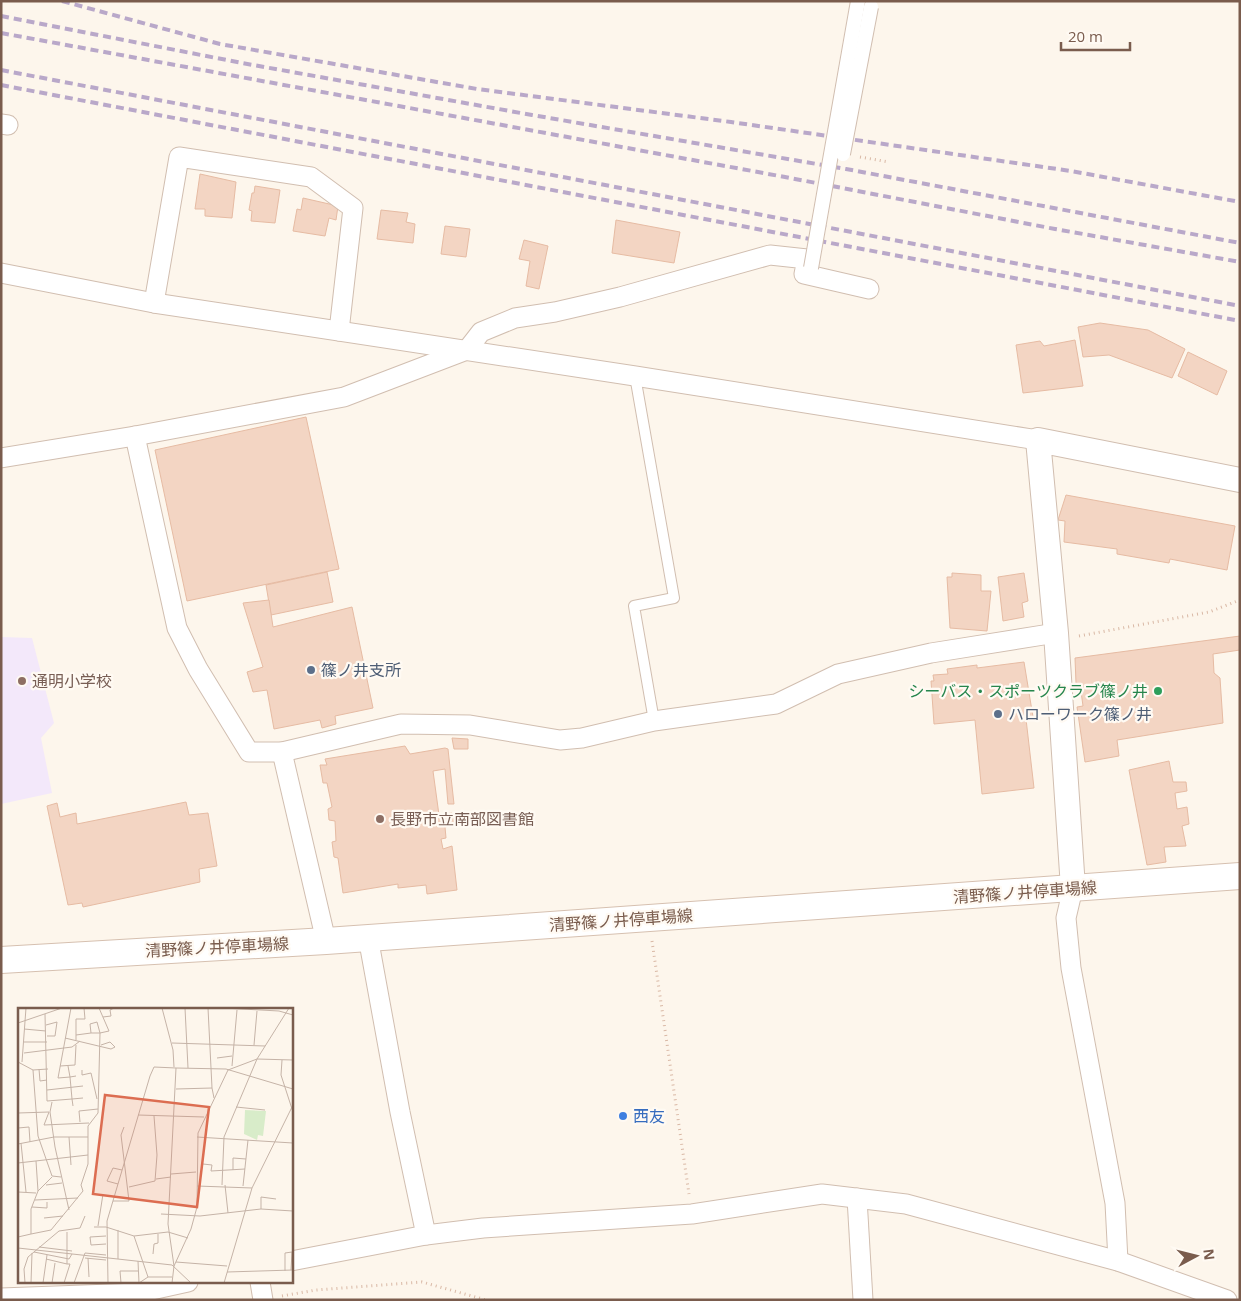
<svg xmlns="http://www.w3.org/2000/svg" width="1241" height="1301" font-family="'Open Sans','Noto Sans JP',sans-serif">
	<rect width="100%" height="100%" fill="#fdf6ec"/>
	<polygon fill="#f3e8fa" points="1,637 32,638 54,723 41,738 52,793 1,804"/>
	<g fill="#f3d5c3" stroke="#e6bba3">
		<polygon points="200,174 236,182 232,218 205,216 205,209 195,209"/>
		<polygon points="255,186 280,190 275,223 251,221 252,211 249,210 252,193 254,193"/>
		<polygon points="303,198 338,206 336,220 329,218 325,236 293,231 297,209 301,210"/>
		<polygon points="381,210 408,213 406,222 415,224 413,243 377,239"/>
		<polygon points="616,220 680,232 674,263 612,253"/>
		<polygon points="445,226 470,229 466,257 441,254"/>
		<polygon points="524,240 548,246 539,289 526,286 530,261 519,259"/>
		<polygon points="1100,323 1148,330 1185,349 1172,378 1109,355 1083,357 1078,327"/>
		<polygon points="1075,340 1083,386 1023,393 1016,345 1040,341 1044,346"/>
		<polygon points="1188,352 1227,371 1217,395 1178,376"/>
		<polygon points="306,417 339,569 187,601 155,450"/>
		<polygon points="1066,495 1235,526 1227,570 1170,559 1169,563 1117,554 1117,549 1064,542 1065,521 1058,520"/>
		<polygon points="327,572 333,602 271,615 266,585"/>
		<polygon points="952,573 981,575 981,591 991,591 987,631 950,628 947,577 952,577"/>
		<polygon points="1024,573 1028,601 1022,603 1024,617 1003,621 998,577"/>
		<polygon points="269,600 273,627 352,607 373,708 335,716 336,724 322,728 320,720 274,729 267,690 253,692 247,672 263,667 243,603"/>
		<polygon points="1240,636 1240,650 1213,654 1214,673 1220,678 1223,723 1117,740 1119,756 1085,762 1077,707 1083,706 1080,684 1076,683 1075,658"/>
		<polygon points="1024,662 1033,717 1026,719 1034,788 982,794 975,720 934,724 931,681 934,681 933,675 948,674 947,669 977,665 977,668"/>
		<polygon points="452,738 468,739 468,749 454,749"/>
		<polygon points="405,746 410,754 445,748 448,749 454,804 448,804 445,769 433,771 439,815 452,813 454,825 445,827 446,838 441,839 443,849 452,846 457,890 427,894 426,885 398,888 398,884 343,893 338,858 334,857 332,842 336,841 335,821 329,820 328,809 332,807 327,783 323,783 320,765 327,765 325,759"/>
		<polygon points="1169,761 1173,782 1186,782 1187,791 1175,793 1177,809 1187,807 1189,824 1182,826 1186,846 1164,847 1166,862 1147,865 1129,770"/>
		<polygon points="186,802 189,815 208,813 217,866 199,869 200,882 83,907 82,903 68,905 47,806 57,803 60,817 76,813 77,824"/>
	</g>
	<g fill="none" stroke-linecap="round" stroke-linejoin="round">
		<g stroke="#d1beb0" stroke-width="12">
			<polyline id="service" points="635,376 674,598 634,606 654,721"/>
		</g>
		<g stroke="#d1beb0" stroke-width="21">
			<g id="minor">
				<polyline points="1,124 8,125"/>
				<polyline points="1,273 154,303 635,376 1038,440"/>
				<polyline points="154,303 179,157 311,177 353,208 339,331"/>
				<polyline points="135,436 177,628 198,669 249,752 282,752 401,724 470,725 560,740 582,738 654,721 776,704 838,674 931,653 1056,633"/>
				<polyline points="1,458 135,436 344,397 467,350 481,332 515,318 555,312 620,297 770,255 807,259 804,274 869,289"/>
				<polyline points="282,752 326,941"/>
				<polyline points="1073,888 1066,918 1071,968 1115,1203 1118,1261"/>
				<polyline points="368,937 400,1112 426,1235"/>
				<polyline points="857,1198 863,1300"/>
				<polyline points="291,1261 426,1235 483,1228 692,1214 822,1194 906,1204 1118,1261 1227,1300"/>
				<polyline points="260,1282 263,1300"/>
				<polyline points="1,1298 138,1293 188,1282"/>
			</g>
		</g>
		<g stroke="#d1beb0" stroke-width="26">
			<polyline id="tertiary" points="1073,888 1056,633 1038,440 1240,480"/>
		</g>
		<g stroke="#d6c0b0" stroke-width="28">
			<polyline id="secondary" points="1,960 326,941 1240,876"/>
		</g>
		<g stroke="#d9b8a5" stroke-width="3" stroke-dasharray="1 4" stroke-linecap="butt">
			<polyline points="860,157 889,162"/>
			<polyline points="1079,636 1209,612 1240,600"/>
			<polyline points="652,941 689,1194"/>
			<polyline points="282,1296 316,1290 422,1282 486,1300"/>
		</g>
		<use href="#service" stroke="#fff" stroke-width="10"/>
		<use href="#minor" stroke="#fff" stroke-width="19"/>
		<use href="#tertiary" stroke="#fff" stroke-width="24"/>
		<use href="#secondary" stroke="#fff" stroke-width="26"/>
		<g stroke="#b9a8c9" stroke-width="4" stroke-dasharray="8 5" stroke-linecap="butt">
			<polyline points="62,1 220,44 477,89 731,122 1071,171 1240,202"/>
			<polyline points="1,16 242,63 532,115 846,169 1240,243"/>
			<polyline points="1,33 785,177 1055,229 1240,262"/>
			<polyline points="1,70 1240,306"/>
			<polyline points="1,85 1240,321"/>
		</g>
		<g stroke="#d1beb0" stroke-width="16" stroke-linecap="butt">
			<g id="pedestrian-bridge">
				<polyline points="843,154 871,7"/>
				<polyline points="811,268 858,1"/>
			</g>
		</g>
		<use href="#pedestrian-bridge" stroke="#fff" stroke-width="14"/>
	</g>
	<g fill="#5c6f8a" stroke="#fffaf3" stroke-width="2">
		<circle cx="311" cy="670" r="5"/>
		<circle cx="998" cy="714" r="5"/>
	</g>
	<g fill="#8d6e63" stroke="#fffaf3" stroke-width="2">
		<circle cx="22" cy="681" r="5"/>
		<circle cx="380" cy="819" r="5"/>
	</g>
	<circle fill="#2e9e5b" stroke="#fffaf3" stroke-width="2" cx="1158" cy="691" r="5"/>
	<circle fill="#3f7fe0" stroke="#fffaf3" stroke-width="2" cx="623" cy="1116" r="5"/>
	<g text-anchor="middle" stroke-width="4.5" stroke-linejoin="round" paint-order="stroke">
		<g font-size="16" fill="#4e5e75" stroke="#fffaf3" text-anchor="start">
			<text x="321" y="676">篠ノ井支所</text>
			<text x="1008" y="720">ハローワーク篠ノ井</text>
		</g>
		<g font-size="16" fill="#785e54" stroke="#fffaf3" text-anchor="start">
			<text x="32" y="687">通明小学校</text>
			<text x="390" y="825">長野市立南部図書館</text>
		</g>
		<g font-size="16" fill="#27864d" stroke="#fffaf3" text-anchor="end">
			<text x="1148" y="697">シーバス・スポーツクラブ篠ノ井</text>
		</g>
		<g font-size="16" fill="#7a5c4d" stroke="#fffaf3">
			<text transform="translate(1025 892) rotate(-4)" y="6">清野篠ノ井停車場線</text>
			<text transform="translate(621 920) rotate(-4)" y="6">清野篠ノ井停車場線</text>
			<text transform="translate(217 947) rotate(-3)" y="6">清野篠ノ井停車場線</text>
		</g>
		<g font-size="16" fill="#366cbe" stroke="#fffaf3" text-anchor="start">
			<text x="633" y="1122">西友</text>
		</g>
	</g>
	<g transform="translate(18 1008)">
		<rect width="275" height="275" fill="#fdf6ec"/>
		<path d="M227 102 248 103 245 128 240 127 239 132 226 126Z" fill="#d8ecc9"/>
		<path fill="none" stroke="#c5b3a7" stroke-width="1" d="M144 0 155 42 156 59M167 0 170 60M190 0 194 80M205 0 261 3 275 7M27 6 29 93 54 91 52 69 40 70 53 0M85 9 93 8 92 2 96 0M0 15 44 0M28 17 39 14 37 28H29M6 21 28 23M58 27 73 25 72 16 79 14 82 25H73M47 30 93 41 97 39 92 34 83 37M58 32V11H67L66 0M6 34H29M154 35 247 38M236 37 239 3M6 45 54 39 62 33M199 50 214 48M264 52 263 67 275 104M0 54 15 62 30 61M4 54 8 0M42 58 57 57 58 37M50 58 52 69 58 68M214 58 219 2M21 61 22 73 29 72M15 62 20 128 34 168 43 169M64 62V67L73 65 79 91M158 81 194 80 196 90M29 82 65 78M34 94 32 104 37 139 51 202M55 98 54 91 65 90M218 99 247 102M31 104 26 117 71 115M0 105 31 104M120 107 186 109M62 114 61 103 80 101M0 120 11 119 12 134M51 129 53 157M179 129 275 135M3 135 8 184M0 136 36 129H70M0 155 70 147M185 156 194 157 193 163 227 161M215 162V150L228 151M153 166 178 164M138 171 153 169M100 176 89 173 95 160 104 162M28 177 44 175M204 177 206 129 239 51 271 0M207 177 210 205M179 178 234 180M225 178 230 132M111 179 137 173 139 147 136 108M20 183 34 169M0 184 18 185M17 192 60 190M95 193H111L103 127 106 119M14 199 29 200V194M243 201V189L258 191M143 206 182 208 243 201 275 203M26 210 45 208M80 218 85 186M76 219H88L116 228 150 224 170 230M13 226 33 222 65 183 63 177 70 156V118L80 105 82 25 91 23 81 0M116 228 130 269M0 229 13 226V201L20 183 18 153M88 236 73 237 72 229 88 228M21 239 54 243M0 240 154 257 173 275M16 244 51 251 54 246M135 246 136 236 140 235V226M67 250 88 252M70 250 71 269M28 251 49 256M100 251V222M120 253 121 275M158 254 209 258M156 258 150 216 158 60 208 61 275 81M267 263V245L274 244 273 262M209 264 275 262M7 275 6 261 10 249 41 223 62 220 67 208M13 275 14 245M25 275 29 247M34 275 37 255M46 275 52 256H49V224M56 275 67 245 88 247M90 275 89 213 132 68 136 59 158 60M103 275 102 263H120M121 275 130 269H154M154 275 156 258 173 221 179 199 180 125 210 62 239 51 275 52M206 275 234 180 275 97"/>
		<path fill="#dc6d51" fill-opacity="0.15" stroke="#dc6d51" stroke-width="2.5" d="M87 87 191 99 179 199 75 186Z"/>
		<rect width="275" height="275" fill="none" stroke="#7a5c4d" stroke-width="2.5"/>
	</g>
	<rect width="1241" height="1301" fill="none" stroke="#7a5c4d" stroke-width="5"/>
	<g transform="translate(1196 1256) rotate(83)" stroke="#fffaf3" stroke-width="4" paint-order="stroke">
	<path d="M0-4L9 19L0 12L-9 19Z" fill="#7a5c4d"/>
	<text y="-8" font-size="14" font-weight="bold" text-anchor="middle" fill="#7a5c4d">N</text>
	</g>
	<path d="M1061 42v8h69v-8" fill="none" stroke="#7a5c4d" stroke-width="2.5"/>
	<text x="1068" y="42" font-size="15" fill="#7a5c4d" stroke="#fffaf3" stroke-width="4" paint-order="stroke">20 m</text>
</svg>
